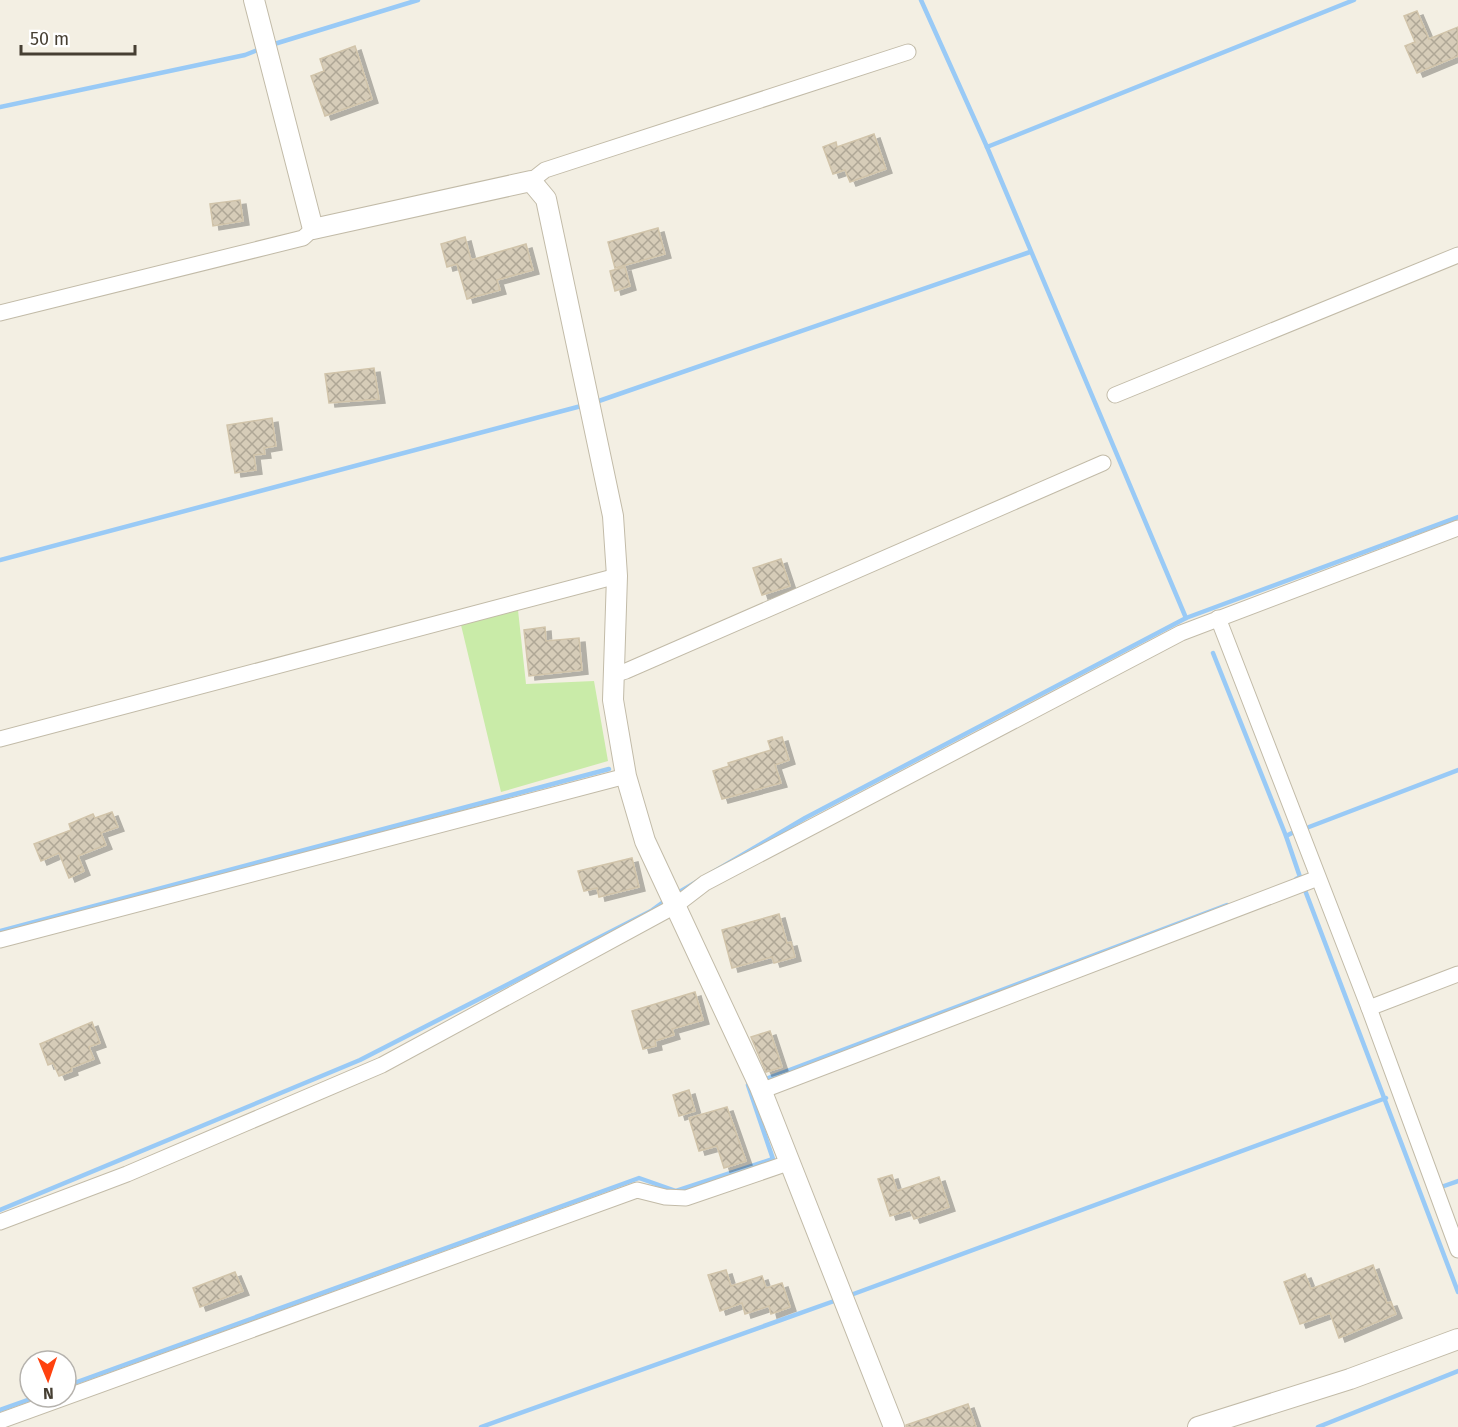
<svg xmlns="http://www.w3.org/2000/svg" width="1458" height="1427" font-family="'Fira Sans',sans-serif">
	<defs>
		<pattern id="building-cross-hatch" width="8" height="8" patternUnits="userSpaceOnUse" patternTransform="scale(1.5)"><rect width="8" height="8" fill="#d6ccb8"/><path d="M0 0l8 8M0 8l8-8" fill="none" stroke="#afa796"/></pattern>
		<filter id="shadow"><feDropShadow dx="6" dy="4" stdDeviation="0" flood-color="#0004"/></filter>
	</defs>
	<rect width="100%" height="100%" fill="#f3efe3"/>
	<polygon fill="#c9eba8" points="518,610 526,684 594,681 608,761 501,792 461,625"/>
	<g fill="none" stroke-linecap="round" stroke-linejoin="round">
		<g stroke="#99caf6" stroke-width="4.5">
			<polyline points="921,0 987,147 1354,0"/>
			<polyline points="271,45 418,0"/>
			<polyline points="0,107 245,55 260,49"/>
			<polyline points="987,147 1186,618"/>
			<polyline points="593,403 1030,252"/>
			<polyline points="0,560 585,405"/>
			<polyline points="1213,653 1286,836"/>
			<polyline points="1309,827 1458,770"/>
			<polyline points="1292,833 1286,836 1300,877 1296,879"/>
			<polyline points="1303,885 1458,1292"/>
			<polyline points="676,894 805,818 1186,618 1458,517"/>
			<polyline points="0,931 609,769"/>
			<polyline points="763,1080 1227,905"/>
			<polyline points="1444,1186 1458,1181"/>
			<polyline points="0,1210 360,1060 651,911 666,900"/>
			<polyline points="848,1296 1386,1098"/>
			<polyline points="66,1386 639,1178 676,1191 773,1159 748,1085 752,1084"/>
			<polyline points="0,1410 36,1397"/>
			<polyline points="481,1427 837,1300"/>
			<polyline points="1318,1427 1458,1371"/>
		</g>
	</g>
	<g fill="url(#building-cross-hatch)" stroke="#d1c4aa" stroke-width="1.5" filter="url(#shadow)">
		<polygon points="1417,11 1429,39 1458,27 1458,56 1417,73 1405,46 1415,42 1404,16"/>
		<polygon points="355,46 372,99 325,116 311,76 324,71 320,59"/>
		<polygon points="874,134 886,169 850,182 845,170 833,174 823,147 836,142 837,147"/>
		<polygon points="240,200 243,221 213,226 210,204"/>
		<polygon points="658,228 665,254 615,268 608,242"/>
		<polygon points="465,237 471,260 526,244 533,270 497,280 500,290 467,299 457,264 447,267 441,244"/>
		<polygon points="625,267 630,286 615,291 610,271"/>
		<polygon points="374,368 379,399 329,403 325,374"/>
		<polygon points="272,418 276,446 264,448 265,454 254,455 256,470 235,473 227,425"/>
		<polygon points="781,559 790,586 762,595 753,568"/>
		<polygon points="545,627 546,641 579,638 582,670 529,676 524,630"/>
		<polygon points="782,737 789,760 775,765 781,783 722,799 713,771 729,766 728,763 771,750 768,741"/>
		<polygon points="112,812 118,827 101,833 106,845 78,856 84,871 69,878 59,853 41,861 34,844 71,830 69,824 93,814 95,818"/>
		<polygon points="632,858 639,887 599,897 597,888 584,891 578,871"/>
		<polygon points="779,914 787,943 791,942 795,957 774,963 772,957 732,968 722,930"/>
		<polygon points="695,992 703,1020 672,1029 674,1035 655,1041 656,1046 643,1049 632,1011"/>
		<polygon points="92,1022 100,1043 89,1047 94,1059 71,1068 72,1071 59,1076 53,1063 48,1065 40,1044"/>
		<polygon points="770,1031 782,1067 766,1072 751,1037"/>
		<polygon points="689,1090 695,1111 679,1116 673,1095"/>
		<polygon points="727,1107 746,1161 724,1168 717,1146 699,1151 689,1118"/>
		<polygon points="892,1175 897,1191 939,1177 949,1207 914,1219 910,1210 890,1216 878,1179"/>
		<polygon points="1373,1265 1387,1303 1391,1302 1396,1314 1339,1338 1330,1313 1300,1324 1284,1282 1305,1274 1311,1289"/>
		<polygon points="726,1270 731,1286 762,1276 766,1288 782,1283 790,1307 771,1314 769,1306 745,1314 742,1303 720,1311 708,1275"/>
		<polygon points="235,1272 243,1291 200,1307 193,1288"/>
		<polygon points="968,1404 976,1427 906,1427 906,1425"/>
	</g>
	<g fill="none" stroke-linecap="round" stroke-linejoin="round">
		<g stroke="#c2bba8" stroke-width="17">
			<g id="minor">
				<polyline points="531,181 545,170 908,52"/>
				<polyline points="0,313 303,238 313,229"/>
				<polyline points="1115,395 1458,255"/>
				<polyline points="1218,618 1369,1008 1458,1250"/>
				<polyline points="613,675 626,671 1103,463"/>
				<polyline points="0,739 617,576"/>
				<polyline points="0,940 626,776"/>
				<polyline points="1369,1008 1458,974"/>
				<polyline points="761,1091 1318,878"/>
				<polyline points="0,1222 127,1174 382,1065 675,906 705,883 1181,633 1458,528"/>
				<polyline points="0,1421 637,1190 665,1197 686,1198 791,1162"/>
			</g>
		</g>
		<g stroke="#c2bba8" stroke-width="22">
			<g id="tertiary">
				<polyline points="254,0 313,229 531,181 546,199 613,516 617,576 613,700 626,776 645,841 760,1087 894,1427"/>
				<polyline points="1198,1427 1350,1379 1458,1339"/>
			</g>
		</g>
		<use href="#minor" stroke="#fff" stroke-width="15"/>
		<use href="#tertiary" stroke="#fff" stroke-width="20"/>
	</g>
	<g transform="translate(48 1379) rotate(178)"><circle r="28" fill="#ffffff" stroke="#b5b2ad" stroke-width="1.5"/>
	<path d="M0-4.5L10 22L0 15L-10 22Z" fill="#ff420f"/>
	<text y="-9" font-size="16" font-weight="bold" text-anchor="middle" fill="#463f33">N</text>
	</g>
	<path d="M21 45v9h114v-9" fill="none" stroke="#463f33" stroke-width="3"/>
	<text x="30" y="45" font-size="18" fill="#463f33" stroke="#ffffff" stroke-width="4.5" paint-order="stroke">50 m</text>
</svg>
